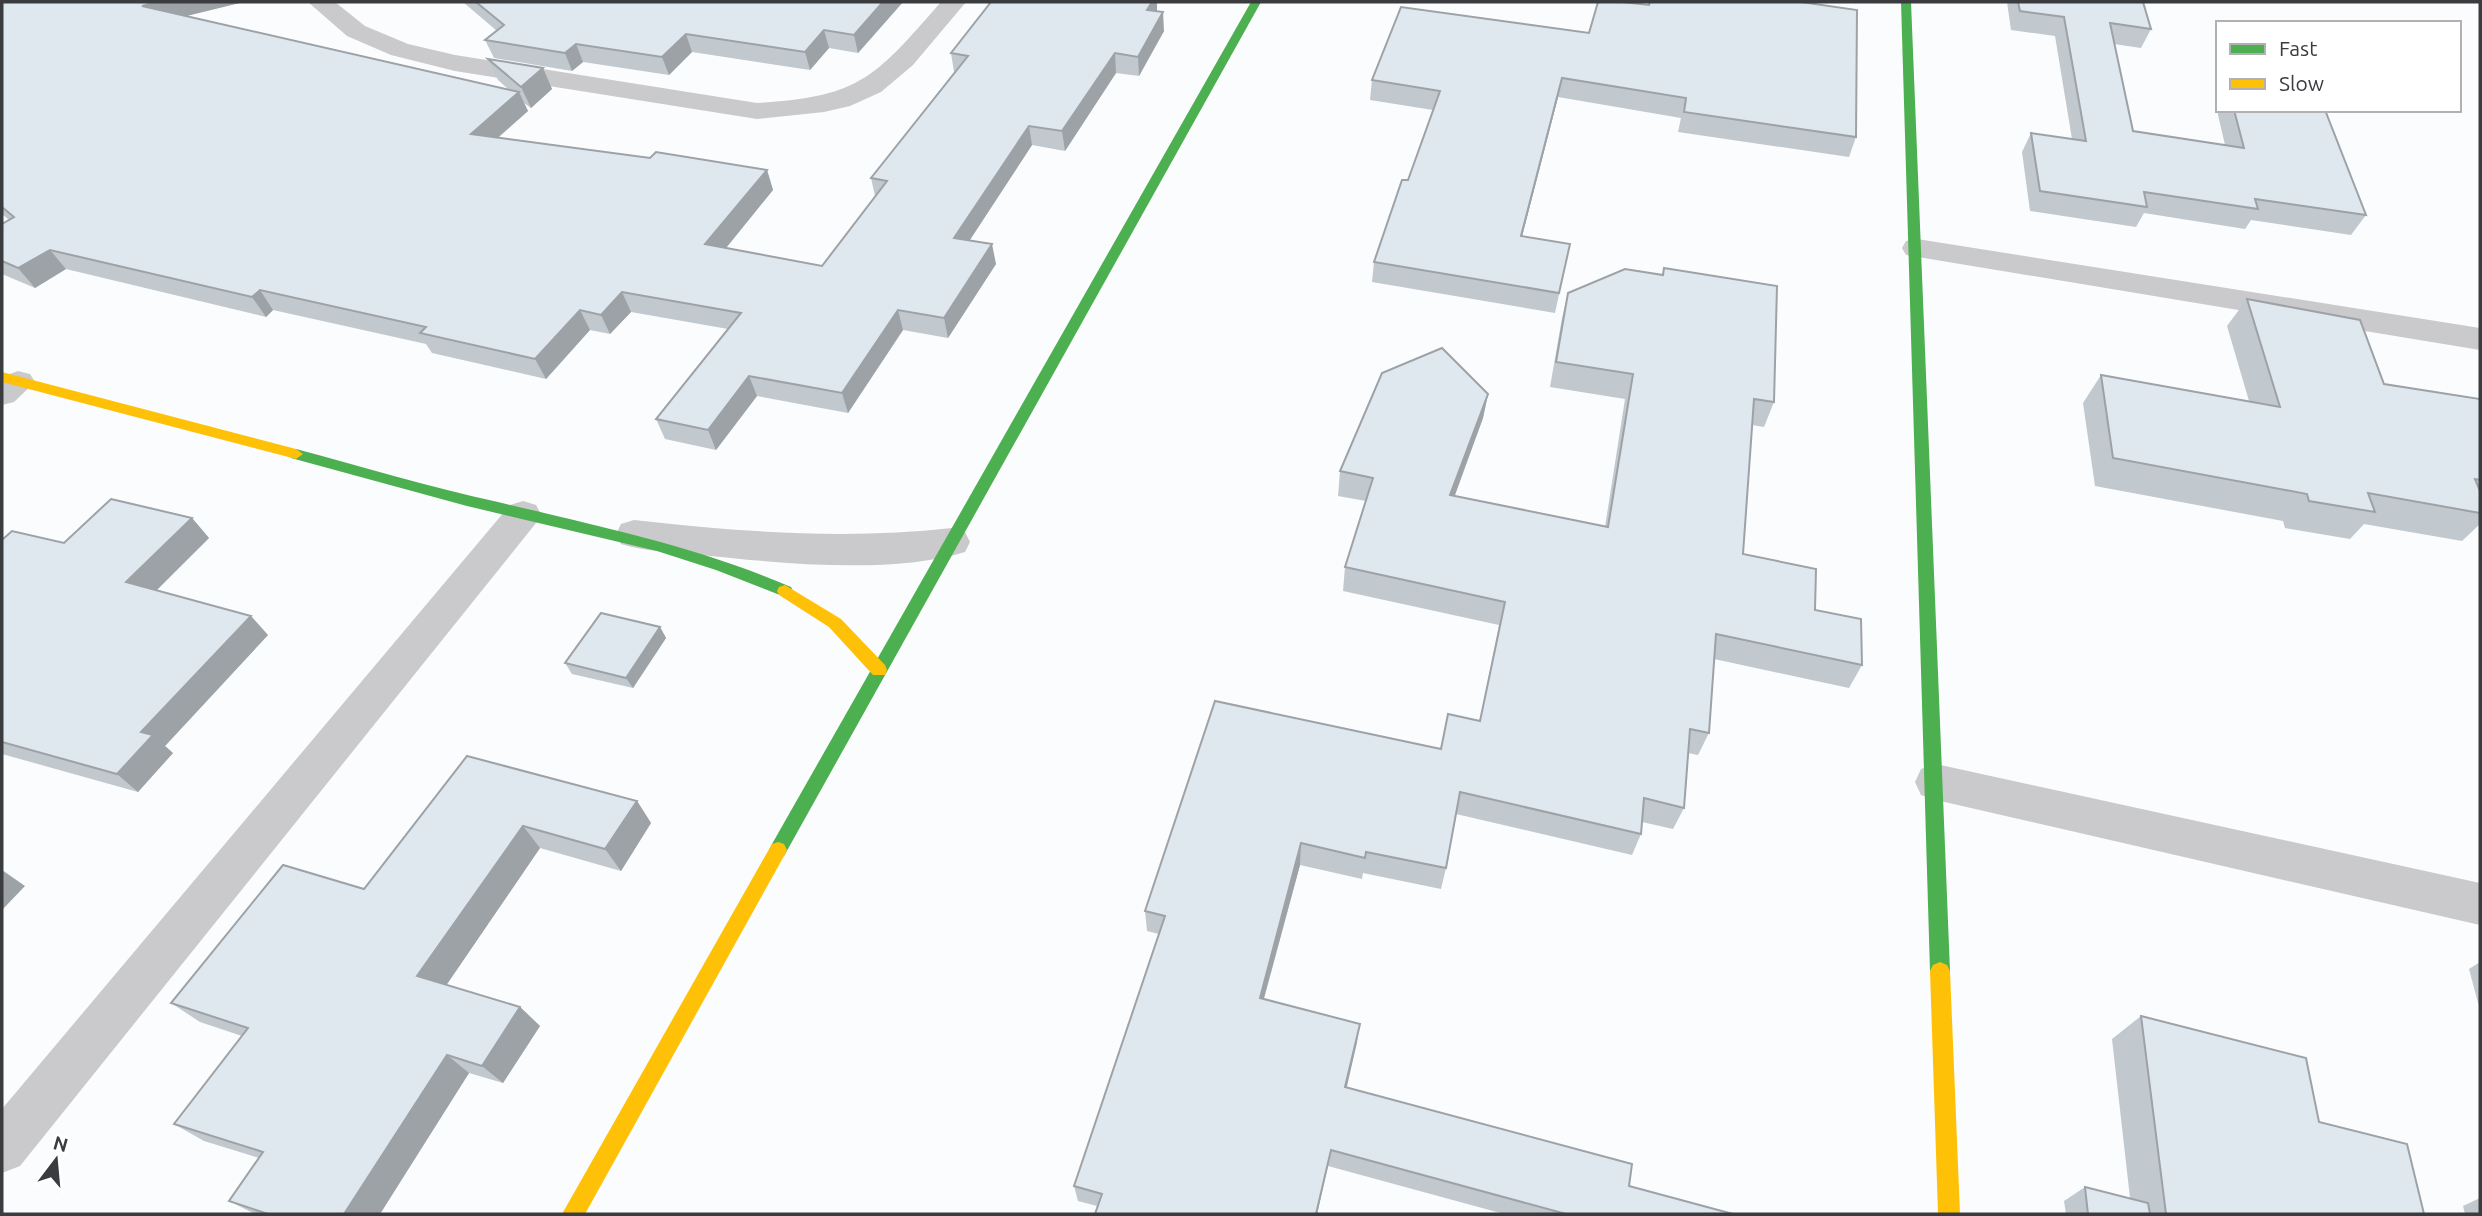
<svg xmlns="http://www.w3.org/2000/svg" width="2482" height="1216" font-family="Ubuntu,sans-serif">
	<rect width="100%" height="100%" fill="#fbfcfe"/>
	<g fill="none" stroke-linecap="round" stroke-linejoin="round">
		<g fill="#cac9cb" fill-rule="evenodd">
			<path d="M308 2H335L365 26 408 44 455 55 757 103C861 97 875 77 941 2H966L913 65 881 92 850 106 824 112 757 119 455 71 391 55 347 36Z"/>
			<polygon points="1917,239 2480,328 2480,350 1906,255 1902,248 1906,241"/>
			<polygon points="18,371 30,374 35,382 14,402 2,405 2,377"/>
			<polygon points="523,501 536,505 541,514 536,523 20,1166 2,1173 2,1109 510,505"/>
			<path d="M634 520C741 532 845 540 952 528L965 532 970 542 965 552C891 575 778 563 701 555 675 552 647 552 621 544L616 534 621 524Z"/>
			<polygon points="1936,764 2480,883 2480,925 1936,800 1921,795 1915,782 1921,769"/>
		</g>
		<g fill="#4caf50" fill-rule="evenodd">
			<polygon points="1251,2 1261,2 784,856 778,858 772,856 769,850 772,844"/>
			<polygon points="1901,2 1911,2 1950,971 1947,977 1940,980 1933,977 1930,971"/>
			<path d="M296 449C363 467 430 487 498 502 597 526 696 546 791 587L793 591 791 595 785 597 716 570 657 551 467 506 291 458 289 454Z"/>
		</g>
		<g fill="#ffc107" fill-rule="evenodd">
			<polygon points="2,372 296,449 303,454 296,459 2,382"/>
			<polygon points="785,585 841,619 885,665 887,670 885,675 873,675 829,627 779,595 777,591 779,587"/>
			<polygon points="778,842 784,844 787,850 784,856 585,1214 562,1214 772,844"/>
			<polygon points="1940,962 1947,965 1950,971 1960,1214 1938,1214 1930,971 1933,965"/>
		</g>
	</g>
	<g fill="#c1c8ce">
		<polygon points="2,2 187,16 508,89 498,80 488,59 543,68 552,89 531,108 524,103 528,111 498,138 650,158 767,170 773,190 726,248 822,266 875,196 871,178 954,72 951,53 991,2 1157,2 1157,12 1164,31 1139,76 1116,73 1065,151 1032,145 970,240 996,264 948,338 903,330 848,413 757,396 716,450 665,439 656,419 728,329 631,312 610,334 590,330 546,379 432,353 426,344 273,310 266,317 66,269 35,288 2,274 2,224 9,220 2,214"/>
		<polygon points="463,2 903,2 858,53 829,48 810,70 692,52 669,75 583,62 572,71 494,58 485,40 497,31"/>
		<polygon points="1649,2 1801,2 1856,137 1849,157 1678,132 1681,118 1558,97 1522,236 1570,244 1555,313 1372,282 1374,262 1408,180 1433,110 1370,100 1372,80 1589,33 1648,5"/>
		<polygon points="2007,2 2143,2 2151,29 2141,48 2114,44 2133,131 2225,145 2215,102 2218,97 2218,110 2325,110 2366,215 2351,235 2251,220 2245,229 2144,213 2136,227 2030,211 2022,152 2031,133 2072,139 2055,36 2011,30"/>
		<polygon points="1664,268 1774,402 1764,427 1752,425 1743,554 1815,610 1862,665 1849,688 1714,659 1709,733 1698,755 1688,753 1684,808 1673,829 1642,822 1641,834 1632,855 1456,814 1446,868 1441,889 1363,873 1362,879 1300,865 1264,999 1357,1042 1346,1087 1629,1186 1733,1214 1504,1214 1328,1166 1317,1214 1095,1214 1097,1206 1078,1201 1074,1186 1159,934 1147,931 1145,911 1441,749 1480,721 1499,625 1343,591 1345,567 1366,501 1338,496 1340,471 1488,394 1483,418 1454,496 1605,527 1625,399 1550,387 1562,318 1568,293 1662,275"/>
		<polygon points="2247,299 2384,384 2480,399 2480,524 2462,541 2364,524 2350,539 2285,528 2283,521 2095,486 2083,403 2101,375 2249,401 2227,326"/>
		<polygon points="192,518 209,538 156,590 268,635 165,746 173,753 138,792 2,754 2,540 64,543"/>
		<polygon points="660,627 666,638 633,688 572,674 565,663"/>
		<polygon points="467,756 637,801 651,823 621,871 540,848 446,985 520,1007 540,1026 503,1083 469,1073 380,1214 255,1214 229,1201 259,1158 204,1141 174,1124 242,1036 200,1022 171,1003 364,889"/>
		<polygon points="2480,962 2480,1010 2469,969"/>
		<polygon points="2141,1016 2319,1122 2424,1214 2066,1214 2064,1201 2085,1187 2130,1198 2112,1039"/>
		<polygon points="2480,1198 2480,1214 2465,1214 2463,1206"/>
	</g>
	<g fill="#9da2a7">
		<polygon points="157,2 244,2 154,24 142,6"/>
		<polygon points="883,2 903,2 858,53 854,35"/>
		<polygon points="1152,2 1157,2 1157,12 1147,10"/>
		<polygon points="1163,12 1164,31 1139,76 1138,57"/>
		<polygon points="824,30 829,48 810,70 805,52"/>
		<polygon points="686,34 692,52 669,75 662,57"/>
		<polygon points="576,44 583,62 572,71 565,53"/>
		<polygon points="1115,53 1116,73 1065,151 1062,131"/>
		<polygon points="543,68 552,89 531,108 521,87"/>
		<polygon points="1562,78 1558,97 1517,256 1521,236"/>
		<polygon points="519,92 528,111 480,153 471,134"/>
		<polygon points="1029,126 1032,145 958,258 954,238"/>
		<polygon points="767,170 773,190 713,264 705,244"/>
		<polygon points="992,244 996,264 948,338 944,318"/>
		<polygon points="50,250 66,269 35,288 18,268"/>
		<polygon points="260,290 273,310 266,317 252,297"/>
		<polygon points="622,292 631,312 610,334 601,315"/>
		<polygon points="580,310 590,330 546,379 535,359"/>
		<polygon points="898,310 903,330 848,413 842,393"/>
		<polygon points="749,376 757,396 716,450 708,430"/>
		<polygon points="1488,394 1483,418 1446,520 1450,495"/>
		<polygon points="192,518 209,538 145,602 126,582"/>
		<polygon points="251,616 268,635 165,746 173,753 138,792 117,774 141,732"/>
		<polygon points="660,627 666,638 633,688 626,678"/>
		<polygon points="637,801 651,823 621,871 605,849"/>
		<polygon points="523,826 540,848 439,996 417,976"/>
		<polygon points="1301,843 1300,865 1259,1016 1260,998"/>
		<polygon points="2,870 25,886 2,910"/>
		<polygon points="520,1007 540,1026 503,1083 482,1066"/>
		<polygon points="1360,1024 1357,1042 1343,1104 1345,1087"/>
		<polygon points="447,1055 469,1073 380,1214 344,1214"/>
		<polygon points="1331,1150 1317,1214 1316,1214"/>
	</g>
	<g fill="#e0e8ef" stroke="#9da2a7" stroke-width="2">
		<polygon points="2,2 157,2 142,6 519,92 471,134 650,158 656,152 767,170 705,244 822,266 887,181 871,178 968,56 951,53 991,2 1152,2 1147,10 1163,12 1138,57 1115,53 1062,131 1029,126 954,238 992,244 944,318 898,310 842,393 749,376 708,430 656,419 741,313 622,292 601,315 580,310 535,359 420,333 426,327 260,290 252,297 50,250 18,268 2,261 2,224 14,217 2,207"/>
		<polygon points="476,2 883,2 854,35 824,30 805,52 686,34 662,57 576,44 565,53 485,40 504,25"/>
		<polygon points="1598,2 1622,2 1649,5 1650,2 1801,2 1857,10 1856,137 1684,112 1686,98 1562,78 1521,236 1570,244 1559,293 1374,262 1402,180 1408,180 1440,91 1372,80 1401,7 1589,33"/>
		<polygon points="2018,2 2143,2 2151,29 2110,23 2133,131 2244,148 2234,110 2325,110 2366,215 2255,199 2258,209 2144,192 2147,207 2040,191 2031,133 2086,141 2064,17 2020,11"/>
		<polygon points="488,59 543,68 521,87"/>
		<polygon points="1664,268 1777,286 1774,402 1754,399 1743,554 1816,569 1815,610 1861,619 1862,665 1716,634 1709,733 1690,729 1684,808 1644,798 1641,834 1460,792 1446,868 1366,852 1365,858 1301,843 1260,998 1360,1024 1345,1087 1632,1164 1629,1186 1733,1214 1566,1214 1331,1150 1316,1214 1095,1214 1102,1194 1074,1186 1165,916 1145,911 1215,701 1441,749 1448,714 1480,721 1505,602 1345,567 1373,478 1340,471 1382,373 1442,348 1488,394 1450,495 1608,527 1633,374 1556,362 1568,293 1625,269 1663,275"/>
		<polygon points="2247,299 2360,320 2384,384 2480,399 2480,480 2475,479 2480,491 2480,513 2368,493 2375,512 2309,501 2307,494 2113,458 2101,375 2280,407"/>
		<polygon points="111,499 192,518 126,582 251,616 141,732 153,735 117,774 2,742 2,540 12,531 64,543"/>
		<polygon points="601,613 660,627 626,678 565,663"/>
		<polygon points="467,756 637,801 605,849 523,826 417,976 520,1007 482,1066 447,1055 344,1214 268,1214 229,1201 263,1152 174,1124 248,1028 171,1003 283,865 364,889"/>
		<polygon points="2141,1016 2306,1058 2319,1122 2407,1144 2424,1214 2166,1214"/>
		<polygon points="2085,1187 2148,1203 2150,1214 2088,1214"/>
	</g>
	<rect width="2482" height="1216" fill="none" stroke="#3b3c40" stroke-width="7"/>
	<rect x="2216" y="21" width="245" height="91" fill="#ffffff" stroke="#b1b1b3" stroke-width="2"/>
	<rect x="2230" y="44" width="35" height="10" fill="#4caf50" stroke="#b1b1b3" stroke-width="2"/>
	<text x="2279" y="56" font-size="21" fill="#3b3c40">Fast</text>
	<rect x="2230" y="79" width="35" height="10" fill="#ffc107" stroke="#b1b1b3" stroke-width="2"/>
	<text x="2279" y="91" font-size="21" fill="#3b3c40">Slow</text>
	<g transform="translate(56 1160) rotate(16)" stroke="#ffffff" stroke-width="5" paint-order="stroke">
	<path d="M0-5L12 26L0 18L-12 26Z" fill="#3b3c40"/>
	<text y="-10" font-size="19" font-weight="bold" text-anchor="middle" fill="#3b3c40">N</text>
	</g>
</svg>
